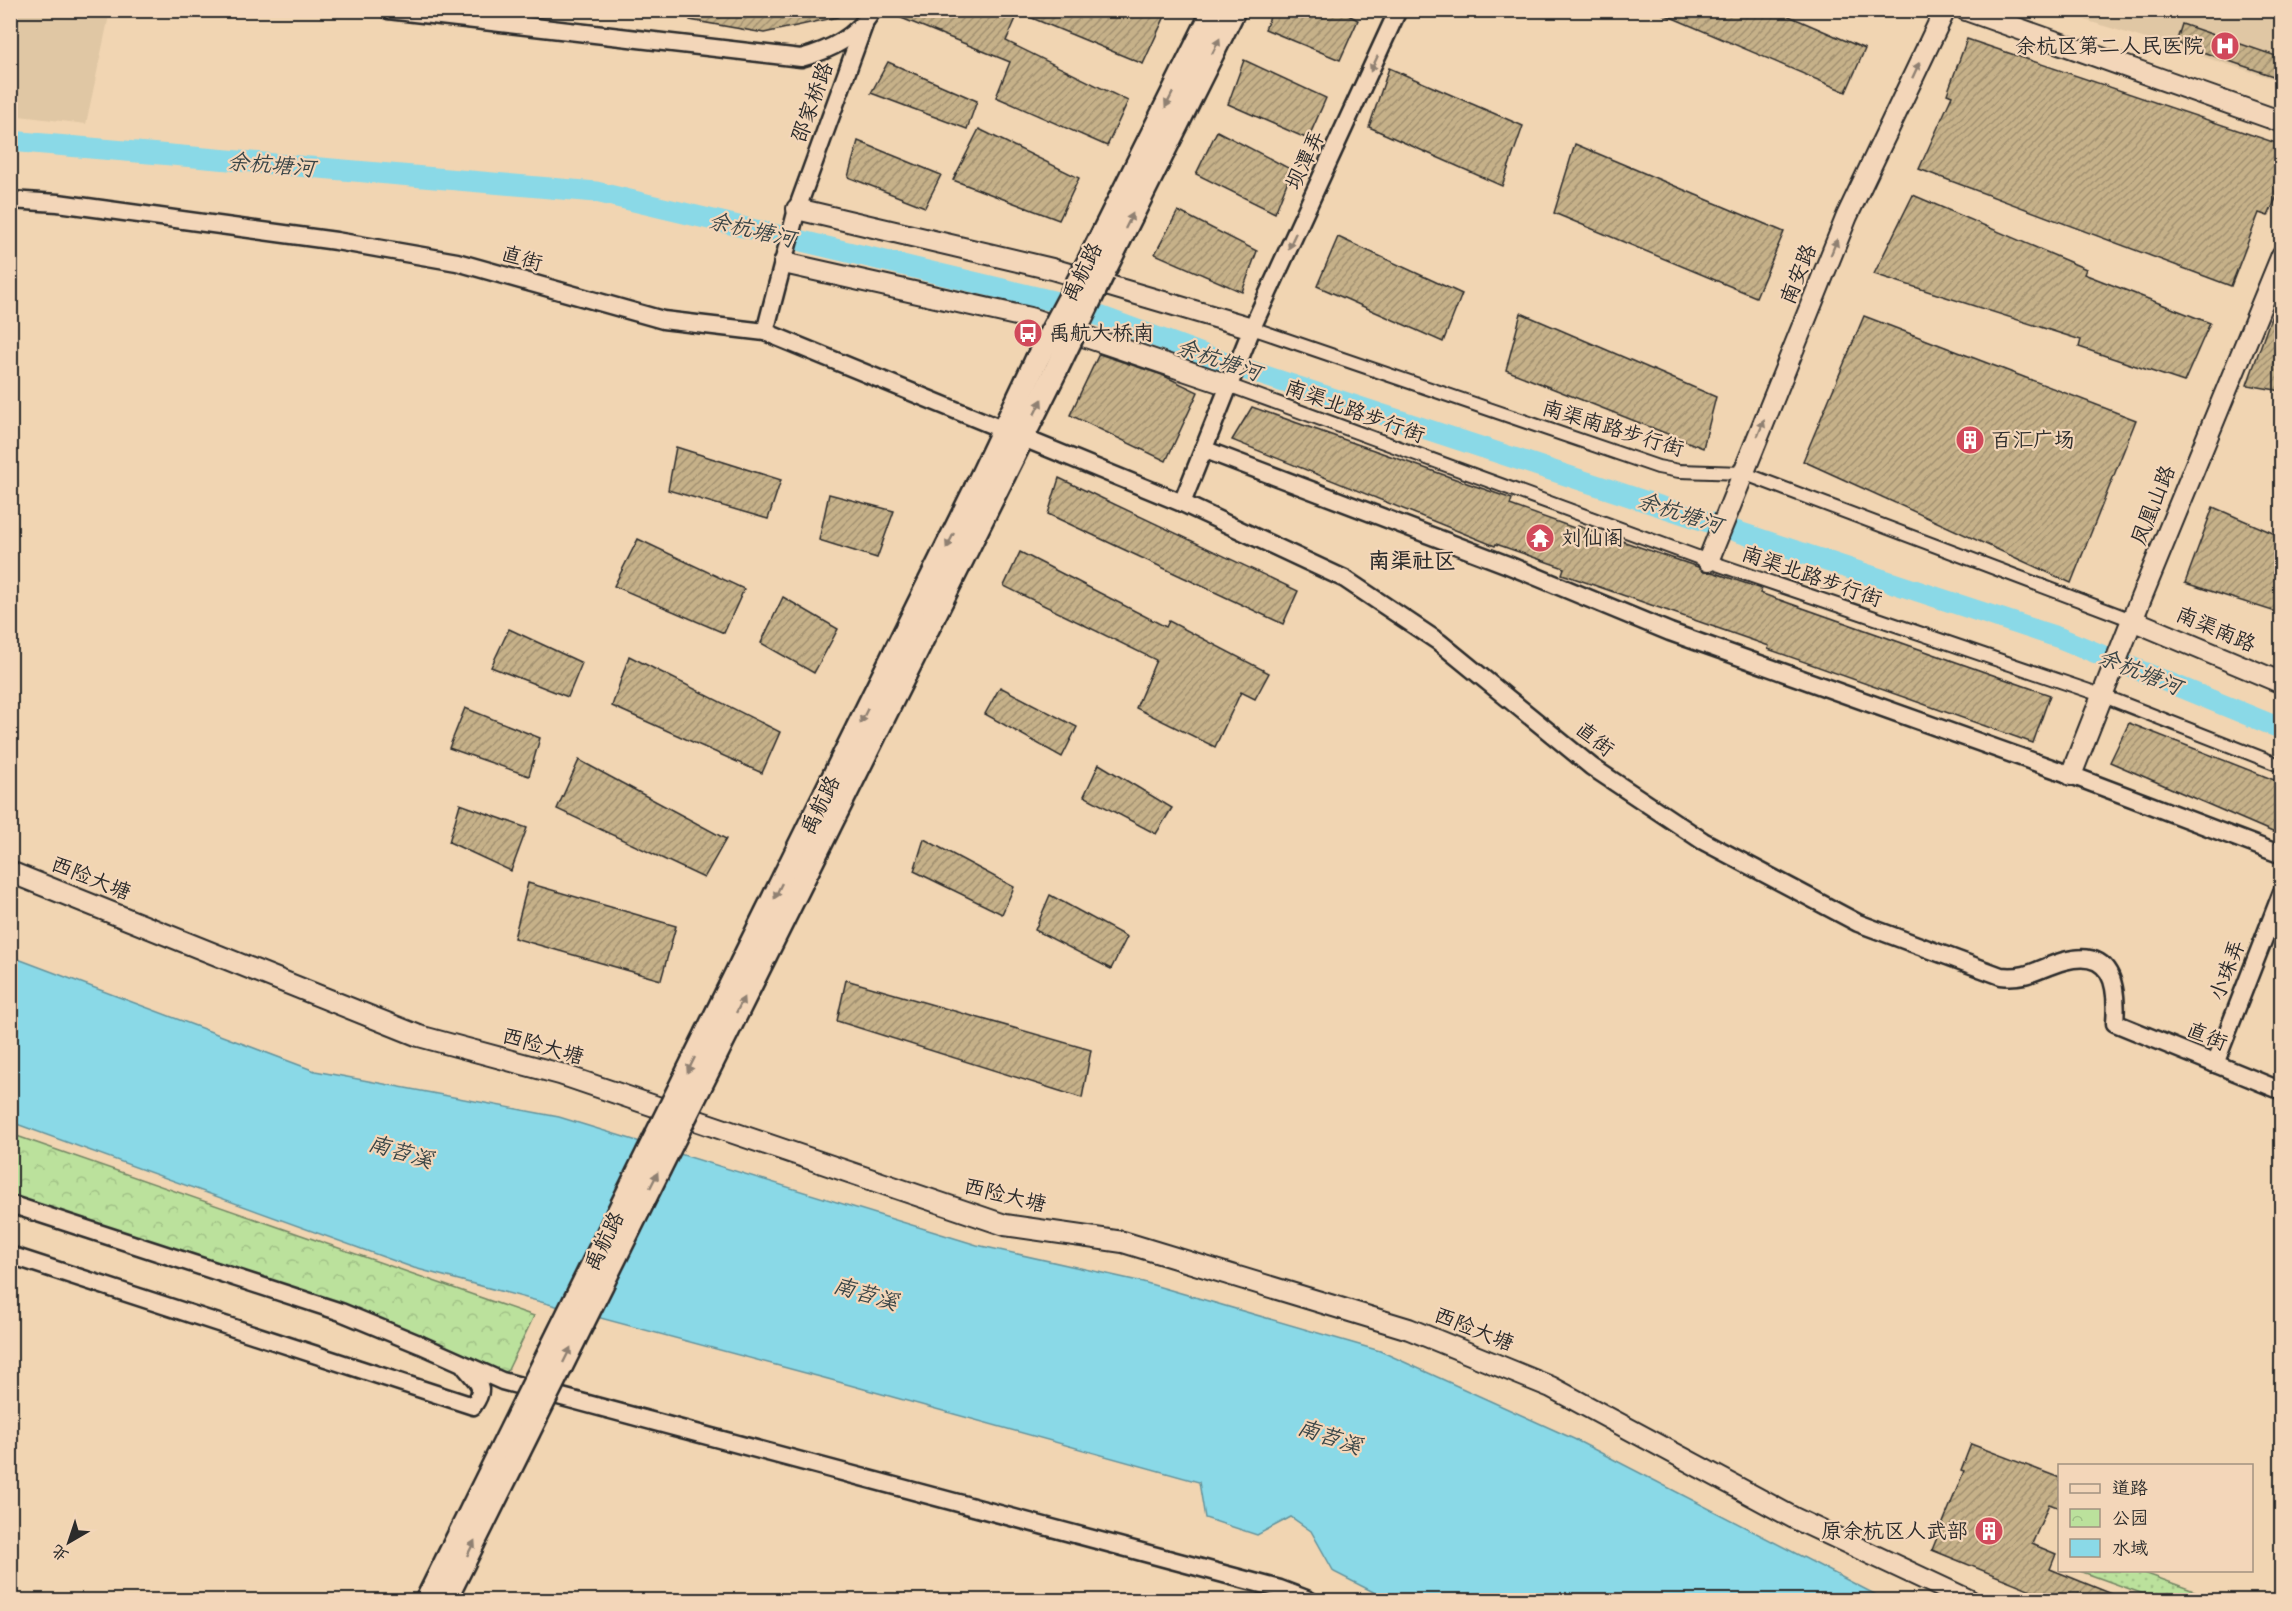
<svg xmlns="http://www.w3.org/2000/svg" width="2292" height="1611" font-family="Itim,'LXGW WenKai TC',sans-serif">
	<defs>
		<pattern id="grass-dots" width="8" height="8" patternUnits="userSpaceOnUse" patternTransform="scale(1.5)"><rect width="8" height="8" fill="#bbe19c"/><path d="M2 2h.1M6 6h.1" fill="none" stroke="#a1c187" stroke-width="1.8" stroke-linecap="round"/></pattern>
		<pattern id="park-crowns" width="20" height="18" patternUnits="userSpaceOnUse" patternTransform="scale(1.5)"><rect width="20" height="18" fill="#bbe19c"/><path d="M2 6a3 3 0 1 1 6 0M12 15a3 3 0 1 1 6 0" fill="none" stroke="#a1c187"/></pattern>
		<pattern id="building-hatch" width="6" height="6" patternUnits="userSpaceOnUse" patternTransform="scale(1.5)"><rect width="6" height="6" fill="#c6b189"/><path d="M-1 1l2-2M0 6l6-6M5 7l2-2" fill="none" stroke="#a19070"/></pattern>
	</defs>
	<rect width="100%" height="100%" fill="#f1d5b2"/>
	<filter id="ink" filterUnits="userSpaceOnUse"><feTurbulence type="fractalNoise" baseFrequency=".0167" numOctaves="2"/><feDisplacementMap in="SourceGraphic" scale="12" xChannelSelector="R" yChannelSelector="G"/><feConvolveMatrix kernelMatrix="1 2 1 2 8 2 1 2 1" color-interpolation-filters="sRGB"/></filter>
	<g filter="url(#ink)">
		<g fill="#e0c7a4">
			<polygon points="11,10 110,11 86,124 11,115"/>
			<polygon points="2056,11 2281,11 2281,81"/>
		</g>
		<polygon fill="url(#grass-dots)" stroke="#738664" stroke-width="1.5" points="2080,1571 2139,1571 2219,1600 2160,1600"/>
		<polygon fill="url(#park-crowns)" stroke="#738664" stroke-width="1.5" points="11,1134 534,1316 505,1376 11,1202"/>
		<polygon fill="#8ad9e7" stroke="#64939c" stroke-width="1.5" points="10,956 315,1071 559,1117 977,1245 1143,1282 1380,1351 1574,1439 1886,1600 1389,1600 1334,1572 1311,1531 1291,1517 1257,1535 1205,1518 1199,1482 828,1379 414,1268 11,1122"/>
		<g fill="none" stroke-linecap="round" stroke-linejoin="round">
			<polyline stroke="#8ad9e7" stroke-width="21" points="10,141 596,192 1070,305 1235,366 2060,638 2282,729"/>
		</g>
		<g fill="url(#building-hatch)" stroke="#2b2b2b" stroke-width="1.5">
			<polygon points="690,10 837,10 838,17 764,33 690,20"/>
			<polygon points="1009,10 1018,14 1006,41 1128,101 1107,146 996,97 1010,62 884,11"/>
			<polygon points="1152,10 1165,16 1143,64 1015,11"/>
			<polygon points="1273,10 1339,10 1358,20 1340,60 1265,29"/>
			<polygon points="1654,10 1775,10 1865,49 1846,92"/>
			<polygon points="2182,24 2282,58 2282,70 2279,78 2176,43"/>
			<polygon points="1967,39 2282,145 2282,185 2268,216 2259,213 2231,286 1919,169 1952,96 1947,94"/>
			<polygon points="1244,60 1326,98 1308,139 1228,104"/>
			<polygon points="888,62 977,101 967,129 871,93"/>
			<polygon points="1389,68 1523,126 1502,186 1369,127"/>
			<polygon points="979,129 1079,178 1059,220 953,180"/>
			<polygon points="1217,131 1292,170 1275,213 1196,174"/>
			<polygon points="858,141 941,175 925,207 848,177"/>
			<polygon points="1575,144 1784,232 1756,297 1554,213"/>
			<polygon points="1913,195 2086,269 2084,274 2210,323 2184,382 2079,347 2081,340 1874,274"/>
			<polygon points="1178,211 1257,251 1242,292 1155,254"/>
			<polygon points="1338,237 1462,294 1443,342 1317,286"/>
			<polygon points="2279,295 2282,295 2282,391 2247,385"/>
			<polygon points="1521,313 1716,397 1703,448 1506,370"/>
			<polygon points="1864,316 2136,420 2071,583 1803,461"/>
			<polygon points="1099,354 1162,375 1198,392 1166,461 1070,415"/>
			<polygon points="1252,407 1512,499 1510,505 1577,529 1578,526 1698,567 1704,572 1712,572 1762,589 1760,593 2050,695 2033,743 1768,649 1769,646 1562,574 1564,568 1496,544 1495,546 1232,440"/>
			<polygon points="676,447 781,480 768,519 668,490"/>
			<polygon points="1059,478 1298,591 1283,624 1048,514"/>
			<polygon points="829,494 894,511 877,558 819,540"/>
			<polygon points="2213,507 2282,537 2282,614 2185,583"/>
			<polygon points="638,539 744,589 724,633 614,586"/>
			<polygon points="1020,552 1166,627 1169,621 1269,673 1255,699 1241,692 1215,747 1136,708 1156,660 1004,586"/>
			<polygon points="783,597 838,629 814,673 761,643"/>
			<polygon points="509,629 582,663 568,697 491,667"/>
			<polygon points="629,656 780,732 762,773 612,706"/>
			<polygon points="1000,687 1077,727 1062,757 985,714"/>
			<polygon points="465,708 540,738 529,776 449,748"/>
			<polygon points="2129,723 2282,783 2282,836 2110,762"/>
			<polygon points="579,760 726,839 704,878 557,809"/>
			<polygon points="1099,764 1172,808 1156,834 1084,796"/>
			<polygon points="460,804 527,828 511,871 449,842"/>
			<polygon points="924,839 1014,887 1002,914 914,871"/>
			<polygon points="528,883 676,926 661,980 514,938"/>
			<polygon points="1050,895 1127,937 1111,969 1035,930"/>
			<polygon points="846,980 1091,1050 1082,1098 837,1021"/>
			<polygon points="1971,1444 2060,1478 2060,1508 2049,1504 2032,1544 2056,1554 2050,1569 2127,1600 2056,1600 1932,1550 1964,1471 1961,1470"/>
		</g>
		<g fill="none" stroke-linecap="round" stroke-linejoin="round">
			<g stroke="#2b2b2b" stroke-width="16">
				<g id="pedestrian">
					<polyline points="1252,328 1658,467 1679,471 1743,473 2132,620"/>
					<polyline points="1228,385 1708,561 2101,695 2282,766"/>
				</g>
			</g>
			<g stroke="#2b2b2b" stroke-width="21">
				<g id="minor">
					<path d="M388 10 801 58C831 50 856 37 873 10"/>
					<polyline points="10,200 58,203 336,241 457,262 663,320 765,332 1182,503 1252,328 1398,10"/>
					<polyline points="765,332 797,209 864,25"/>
					<polyline points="1203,449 1508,565 1670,632 2071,775 2282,855"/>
					<path d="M1182 503 1345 579 1439 642 1592 767 1703 841 1858 923 2001 976C2030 979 2038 968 2064 961 2112 948 2118 985 2115 1023L2282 1091"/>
					<polyline points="2215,1064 2282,892"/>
					<polyline points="10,1204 341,1312 421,1345 502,1381 1280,1589 1309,1600"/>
					<path d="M10 1255 473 1406C487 1387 478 1383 465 1367"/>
				</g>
			</g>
			<g stroke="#2b2b2b" stroke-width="24">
				<g id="tertiary">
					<polyline points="1966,10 2282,122"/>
					<polyline points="797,209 1052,269 1252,328"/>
					<polyline points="784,263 1030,318 1228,385"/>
					<polyline points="1708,561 1847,216 1945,10"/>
					<polyline points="2132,620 2282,683"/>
					<polyline points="2071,775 2132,620 2282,255"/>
					<polyline points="10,872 419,1036 560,1074 1005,1225 1123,1242 1409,1329 1551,1387 1794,1518 1969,1600"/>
				</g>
			</g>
			<g stroke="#2b2b2b" stroke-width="27">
				<g id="secondary">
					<polyline points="1087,265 1214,10"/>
					<polyline points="1103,273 1234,10"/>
					<polyline points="976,488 1036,361"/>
					<polyline points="993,497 1056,370"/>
				</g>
			</g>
			<use href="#pedestrian" stroke="#f3d6b9" stroke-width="12"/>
			<use href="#minor" stroke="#f3d6b9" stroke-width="16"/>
			<use href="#tertiary" stroke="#f3d6b9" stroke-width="20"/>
			<use href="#secondary" stroke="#f3d6b9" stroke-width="22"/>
			<g stroke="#2b2b2b" stroke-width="27" stroke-linecap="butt">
				<g id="secondary-bridge">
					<polyline points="1036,361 1087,265"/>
					<polyline points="1056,370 1103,273"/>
					<polyline points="427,1600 976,488"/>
					<polyline points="445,1600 993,497"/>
				</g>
			</g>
			<use href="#secondary-bridge" stroke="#f3d6b9" stroke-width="22"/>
		</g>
		<defs><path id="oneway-solid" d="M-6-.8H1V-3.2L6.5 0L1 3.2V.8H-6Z" transform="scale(1.5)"/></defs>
		<g fill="#8f8072">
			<use href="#oneway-solid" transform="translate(1216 46) rotate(-64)"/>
			<use href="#oneway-solid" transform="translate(1374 64) rotate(115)"/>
			<use href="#oneway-solid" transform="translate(1916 70) rotate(-65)"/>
			<use href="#oneway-solid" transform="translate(1169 100) rotate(117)"/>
			<use href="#oneway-solid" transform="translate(1129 221) rotate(-64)"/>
			<use href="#oneway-solid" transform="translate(1292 241) rotate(115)"/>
			<use href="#oneway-solid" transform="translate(1834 247) rotate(-68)"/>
			<use href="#oneway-solid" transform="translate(1038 407) rotate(-64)"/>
			<use href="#oneway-solid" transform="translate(1761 428) rotate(-68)"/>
			<use href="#oneway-solid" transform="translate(950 541) rotate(116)"/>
			<use href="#oneway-solid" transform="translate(864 716) rotate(116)"/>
			<use href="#oneway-solid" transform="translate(778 891) rotate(116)"/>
			<use href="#oneway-solid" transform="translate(740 1005) rotate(-64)"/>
			<use href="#oneway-solid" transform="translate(691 1065) rotate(116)"/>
			<use href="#oneway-solid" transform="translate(654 1180) rotate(-64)"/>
			<use href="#oneway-solid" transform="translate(567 1355) rotate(-64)"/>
			<use href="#oneway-solid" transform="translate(471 1548) rotate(-64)"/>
		</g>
	</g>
	<defs>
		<g id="hospital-disc" transform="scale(1.5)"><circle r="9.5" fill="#d1495b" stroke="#f3d6b9"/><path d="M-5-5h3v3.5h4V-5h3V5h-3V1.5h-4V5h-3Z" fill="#fff"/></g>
		<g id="bus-disc" transform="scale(1.5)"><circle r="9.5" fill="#d1495b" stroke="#f3d6b9"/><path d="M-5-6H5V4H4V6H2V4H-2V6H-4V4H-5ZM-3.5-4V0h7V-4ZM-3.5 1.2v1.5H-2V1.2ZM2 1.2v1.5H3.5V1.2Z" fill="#fff"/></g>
		<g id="building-disc" transform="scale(1.5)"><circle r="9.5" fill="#d1495b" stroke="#f3d6b9"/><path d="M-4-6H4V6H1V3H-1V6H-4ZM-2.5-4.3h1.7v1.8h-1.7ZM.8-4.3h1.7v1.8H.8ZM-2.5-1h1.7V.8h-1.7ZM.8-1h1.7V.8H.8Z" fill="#fff"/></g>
		<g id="temple-disc" transform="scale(1.5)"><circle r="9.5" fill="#d1495b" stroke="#f3d6b9"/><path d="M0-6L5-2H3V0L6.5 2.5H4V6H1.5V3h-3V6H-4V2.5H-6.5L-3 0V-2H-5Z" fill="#fff"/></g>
	</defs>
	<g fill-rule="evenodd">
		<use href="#hospital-disc" x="2225" y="46"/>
		<use href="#bus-disc" x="1028" y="333"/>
		<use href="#building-disc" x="1970" y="440"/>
		<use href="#temple-disc" x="1540" y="538"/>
		<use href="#building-disc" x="1989" y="1531"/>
	</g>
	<g text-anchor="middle" stroke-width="4.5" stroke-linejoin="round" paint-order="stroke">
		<g font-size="21" fill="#2b2b2b" stroke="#f3d6b9" text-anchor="start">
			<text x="2204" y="53" text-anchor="end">余杭区第二人民医院</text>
			<text x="1049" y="340">禹航大桥南</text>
			<text x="1991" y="447">百汇广场</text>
			<text x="1561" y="545">刘仙阁</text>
			<text x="1968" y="1538" text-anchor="end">原余杭区人武部</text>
		</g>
		<g font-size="21" fill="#2b2b2b" stroke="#f3d6b9">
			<text transform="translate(812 102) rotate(-70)" y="7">邵家桥路</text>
			<text transform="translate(1305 160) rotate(-65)" y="7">坝潭弄</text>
			<text transform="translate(522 258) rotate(16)" y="7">直街</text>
			<text transform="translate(1082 272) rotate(-63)" y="7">禹航路</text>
			<text transform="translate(1798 274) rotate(-68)" y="7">南安路</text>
			<text transform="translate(1355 411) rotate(20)" y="7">南渠北路步行街</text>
			<text transform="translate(1613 428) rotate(17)" y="7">南渠南路步行街</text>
			<text transform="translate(2153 505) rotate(-68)" y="7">凤凰山路</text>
			<text transform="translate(1812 576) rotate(19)" y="7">南渠北路步行街</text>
			<text transform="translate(2216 629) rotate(23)" y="7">南渠南路</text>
			<text transform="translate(1595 739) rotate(38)" y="7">直街</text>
			<text transform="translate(820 805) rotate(-64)" y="7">禹航路</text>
			<text transform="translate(91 878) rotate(22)" y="7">西险大塘</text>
			<text transform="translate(2227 970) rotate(-69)" y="7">小珠弄</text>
			<text transform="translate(2207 1036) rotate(22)" y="7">直街</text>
			<text transform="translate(543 1046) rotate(16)" y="7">西险大塘</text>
			<text transform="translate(1005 1195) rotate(14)" y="7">西险大塘</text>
			<text transform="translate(604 1241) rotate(-64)" y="7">禹航路</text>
			<text transform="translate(1474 1329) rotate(22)" y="7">西险大塘</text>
		</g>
		<g font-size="22" font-style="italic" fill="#394547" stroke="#f3d6b9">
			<text transform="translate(271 164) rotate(5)" y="8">余杭塘河</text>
			<text transform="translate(752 229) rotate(13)" y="8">余杭塘河</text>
			<text transform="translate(1219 359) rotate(19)" y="8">余杭塘河</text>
			<text transform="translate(1680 512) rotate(18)" y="8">余杭塘河</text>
			<text transform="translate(2140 671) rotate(22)" y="8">余杭塘河</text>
			<text transform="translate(401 1151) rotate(17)" y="8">南苕溪</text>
			<text transform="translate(866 1293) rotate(17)" y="8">南苕溪</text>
			<text transform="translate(1330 1436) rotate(19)" y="8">南苕溪</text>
		</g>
		<g font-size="22" font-weight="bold" fill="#2b2b2b" stroke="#f3d6b9">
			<text x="1412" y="568">南渠社区</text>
		</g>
	</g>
	<rect width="2292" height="1611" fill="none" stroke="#f3d6b9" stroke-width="36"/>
	<rect x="18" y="18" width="2256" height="1575" fill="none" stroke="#2b2b2b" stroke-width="2" filter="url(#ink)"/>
	<rect x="2058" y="1464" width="195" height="108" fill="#f3d6b9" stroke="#a39280" stroke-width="1.5"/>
	<rect x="2070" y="1484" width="30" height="9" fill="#f3d6b9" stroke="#a39280" stroke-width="1.5"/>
	<text x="2112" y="1494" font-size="18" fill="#2b2b2b">道路</text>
	<rect x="2070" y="1509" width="30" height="18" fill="url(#park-crowns)" stroke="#a39280" stroke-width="1.5"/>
	<text x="2112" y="1524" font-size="18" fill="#2b2b2b">公园</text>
	<rect x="2070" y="1539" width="30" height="18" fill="#8ad9e7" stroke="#a39280" stroke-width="1.5"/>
	<text x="2112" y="1554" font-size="18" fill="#2b2b2b">水域</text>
	<g transform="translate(69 1542) rotate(219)" stroke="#f3d6b9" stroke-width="4.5" paint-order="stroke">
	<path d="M0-4.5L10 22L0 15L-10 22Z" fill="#2b2b2b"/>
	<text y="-9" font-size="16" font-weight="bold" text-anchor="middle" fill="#2b2b2b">北</text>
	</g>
</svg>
